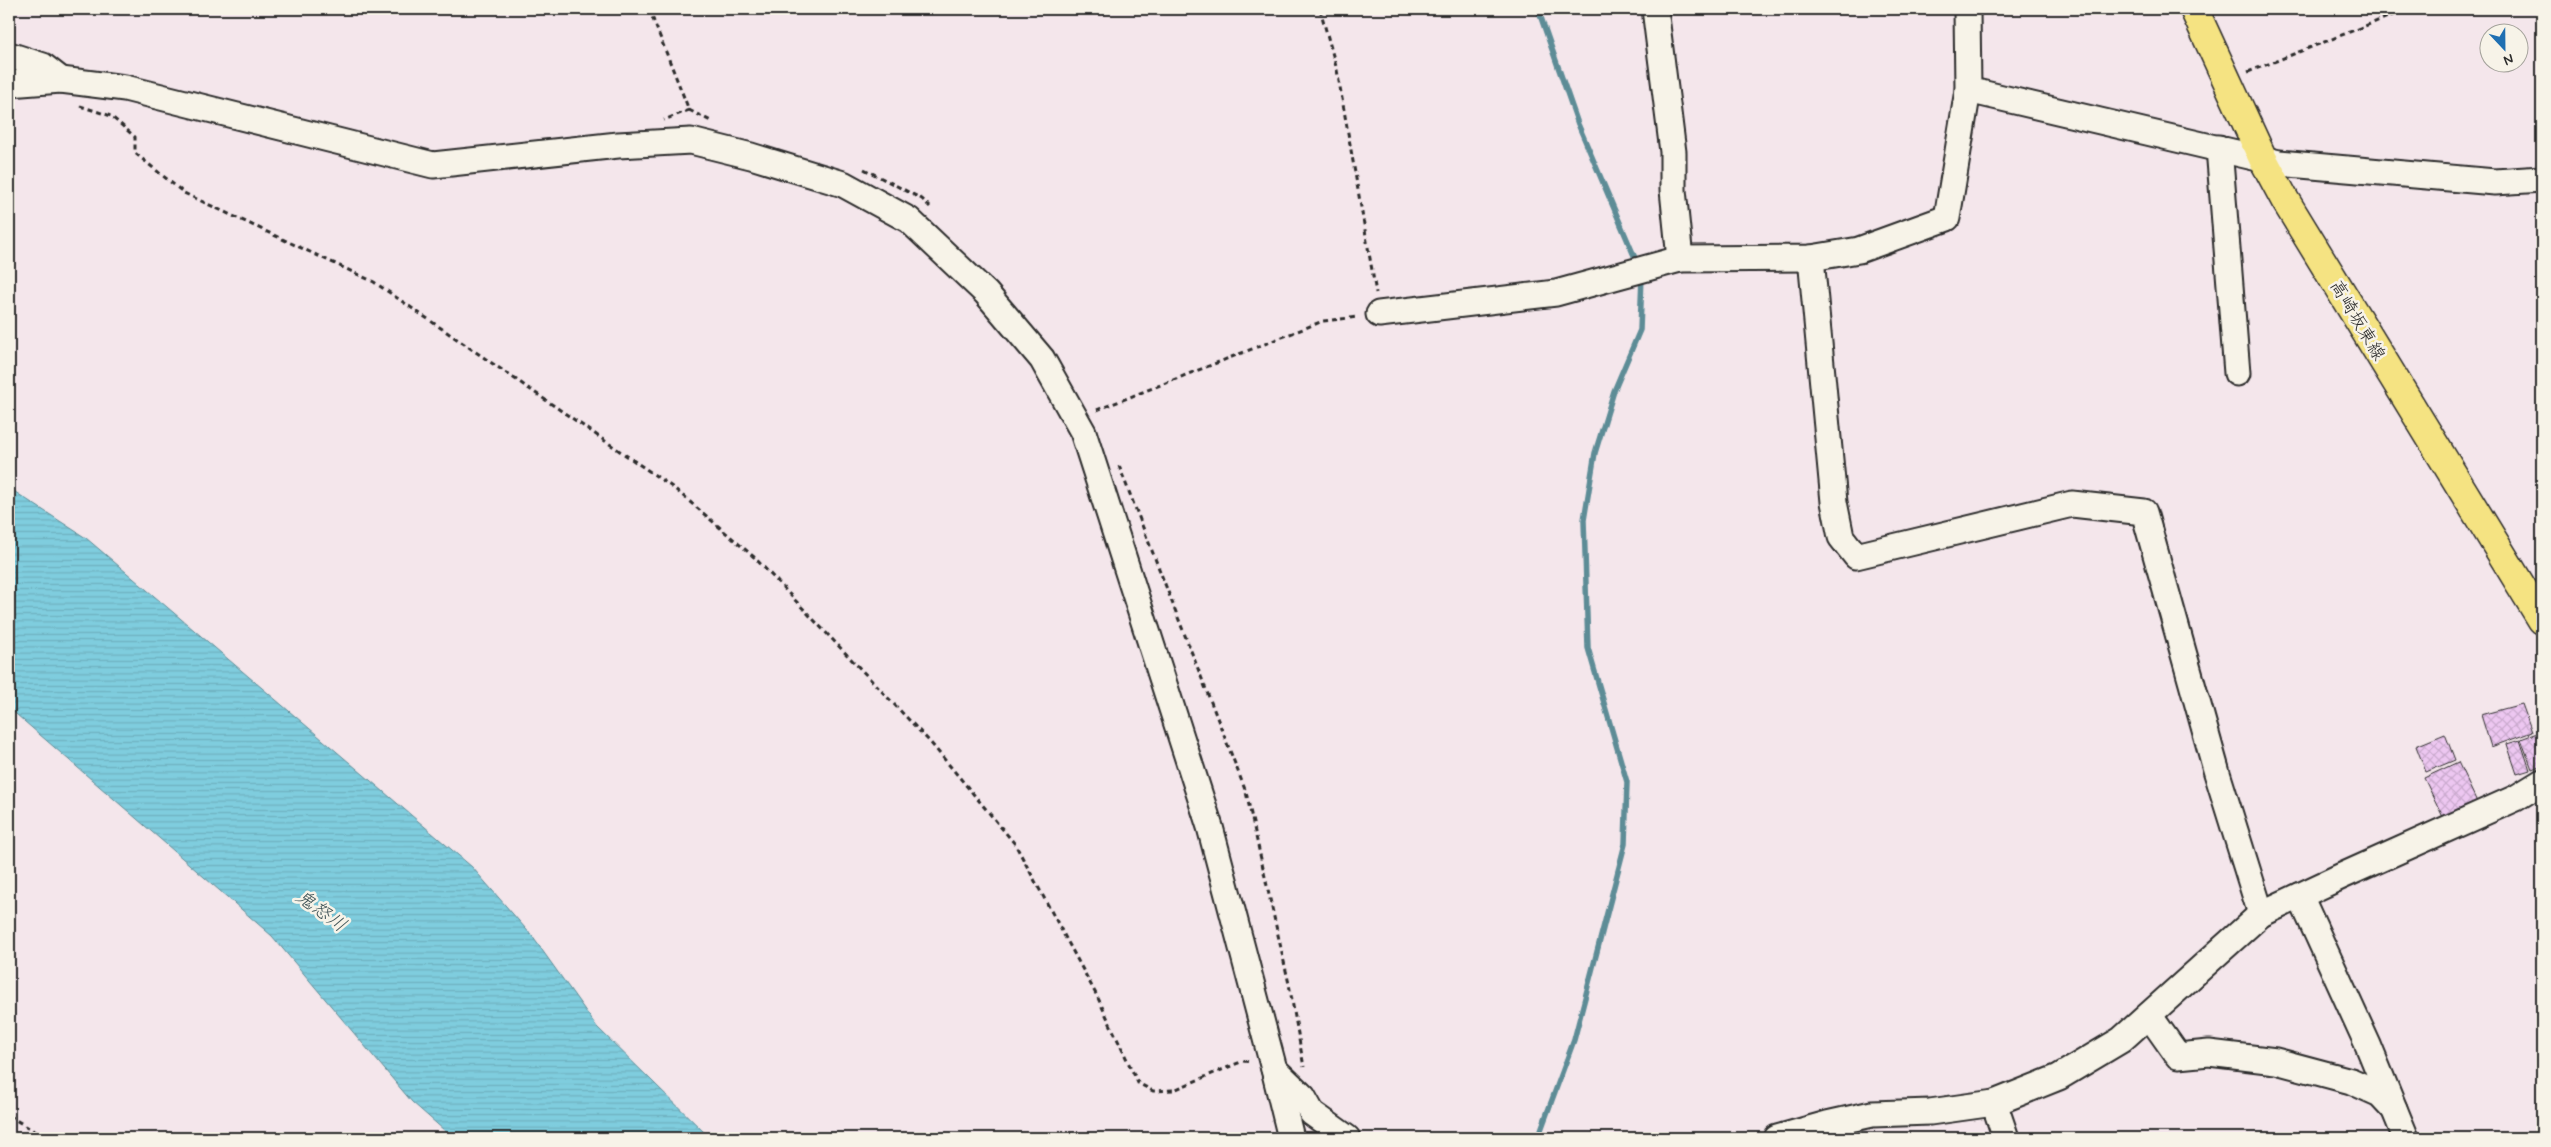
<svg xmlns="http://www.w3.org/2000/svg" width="2551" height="1147" font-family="Mynerve,'Klee One',sans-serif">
	<defs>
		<pattern id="water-rules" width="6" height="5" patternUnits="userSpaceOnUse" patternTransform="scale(1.25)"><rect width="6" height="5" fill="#7fcdde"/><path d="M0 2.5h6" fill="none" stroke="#6eb0bf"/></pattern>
		<pattern id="building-cross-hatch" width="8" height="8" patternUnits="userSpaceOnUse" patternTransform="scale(1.25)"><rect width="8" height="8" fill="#edc7f1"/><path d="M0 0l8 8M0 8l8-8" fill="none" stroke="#cbabcf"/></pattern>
	</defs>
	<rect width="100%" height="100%" fill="#f4e6eb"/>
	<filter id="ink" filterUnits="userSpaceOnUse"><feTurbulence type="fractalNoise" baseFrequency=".02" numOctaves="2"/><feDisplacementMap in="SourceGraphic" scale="10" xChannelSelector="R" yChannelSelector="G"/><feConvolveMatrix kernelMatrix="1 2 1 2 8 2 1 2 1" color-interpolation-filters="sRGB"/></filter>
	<g filter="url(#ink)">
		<polygon fill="url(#water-rules)" stroke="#5d8c96" points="9,488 86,538 472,867 532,936 597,1027 710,1138 453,1138 412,1102 272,936 9,708"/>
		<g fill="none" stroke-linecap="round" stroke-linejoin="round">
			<g stroke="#5d8c96" stroke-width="5.5">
				<polyline points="1538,9 1578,124 1638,265"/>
				<polyline points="1538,1138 1574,1040 1625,844 1627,782 1588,648 1584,520 1595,453 1614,391 1640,330 1642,276"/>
			</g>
		</g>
		<g fill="url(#building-cross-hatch)" stroke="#2b2b2b">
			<polygon points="2522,704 2532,732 2491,747 2481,715"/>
			<polygon points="2537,733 2542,747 2542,765 2532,769 2521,739"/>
			<polygon points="2445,734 2455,760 2426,772 2416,746"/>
			<polygon points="2520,740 2530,770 2517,774 2507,744"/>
			<polygon points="2458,762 2477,802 2443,817 2424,778"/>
		</g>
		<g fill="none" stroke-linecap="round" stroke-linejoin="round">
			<g stroke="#2b2b2b" stroke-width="29">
				<g id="minor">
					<polyline points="1655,9 1673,152 1673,190 1680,259"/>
					<polyline points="9,55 43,66 61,80"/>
					<polyline points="9,84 61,80 125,88 433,165 618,145 691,141 751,156 843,184 909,220 986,293 1042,359 1083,432 1210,827 1274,1069 1303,1097 1312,1113 1347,1138"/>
					<polyline points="1968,90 2279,163 2495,182 2542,179"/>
					<polyline points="2219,148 2237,373"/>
					<polyline points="1811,258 1834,502 1841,537 1856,556 2072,504 2144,512 2217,773 2261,914"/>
					<polyline points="1379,314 1556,293 1680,259 1811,258 1859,250 1947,218 1968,90 1967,9"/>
					<polyline points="2300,896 2368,1045 2406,1138"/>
					<polyline points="2149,1015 2178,1056 2209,1053 2276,1061 2351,1081 2380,1094 2394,1109"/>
					<polyline points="1274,1069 1291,1138"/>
					<polyline points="1994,1103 2006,1138"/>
					<polyline points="1777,1138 1827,1124 1872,1114 1930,1112 1994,1103 2059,1077 2121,1040 2261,914 2342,876 2516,798 2542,782"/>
				</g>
			</g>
			<g stroke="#2b2b2b" stroke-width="31">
				<polyline id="major" points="2194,9 2263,159 2285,200 2542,620"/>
			</g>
			<g stroke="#2b2b2b" stroke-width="3" stroke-dasharray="5 4" stroke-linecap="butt">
				<polyline points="649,9 689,110 664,120"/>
				<polyline points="1320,9 1337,70 1376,293"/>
				<polyline points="2248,72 2408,9"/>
				<polyline points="80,106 111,116 135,137 135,153 184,193 374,282 675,489 754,557 930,742 1015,844 1097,996 1138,1083 1153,1091 1174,1090 1243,1061 1251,1062"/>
				<polyline points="689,110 713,122"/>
				<polyline points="864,169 922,199 930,207"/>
				<polyline points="1097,410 1323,321 1358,317"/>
				<polyline points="1119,466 1246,792 1289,984 1304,1067"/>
				<polyline points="9,1116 46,1138"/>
			</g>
			<use href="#minor" stroke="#f7f3e8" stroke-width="25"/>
			<use href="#major" stroke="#f5e382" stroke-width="28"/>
		</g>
	</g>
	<g text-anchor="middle" stroke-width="5" stroke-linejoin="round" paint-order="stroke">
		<g font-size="18" fill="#2b2b2b" stroke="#f7f3e8">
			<text transform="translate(2358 320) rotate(59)" y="6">高崎坂東線</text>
		</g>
		<g font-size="19" font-style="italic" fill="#405458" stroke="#f7f3e8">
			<text transform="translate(322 910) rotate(36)" y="7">鬼怒川</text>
		</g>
	</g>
	<rect width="2551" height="1147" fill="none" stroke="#f7f3e8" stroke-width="30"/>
	<rect x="15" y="15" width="2521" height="1117" fill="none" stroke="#2b2b2b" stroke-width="2" filter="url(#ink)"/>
	<g transform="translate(2504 48) rotate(158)"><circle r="24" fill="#f7f3e8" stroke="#a5a39c"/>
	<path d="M0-4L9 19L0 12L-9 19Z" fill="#1f6fb2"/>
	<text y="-8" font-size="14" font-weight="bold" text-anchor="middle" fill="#2b2b2b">N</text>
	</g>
</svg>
